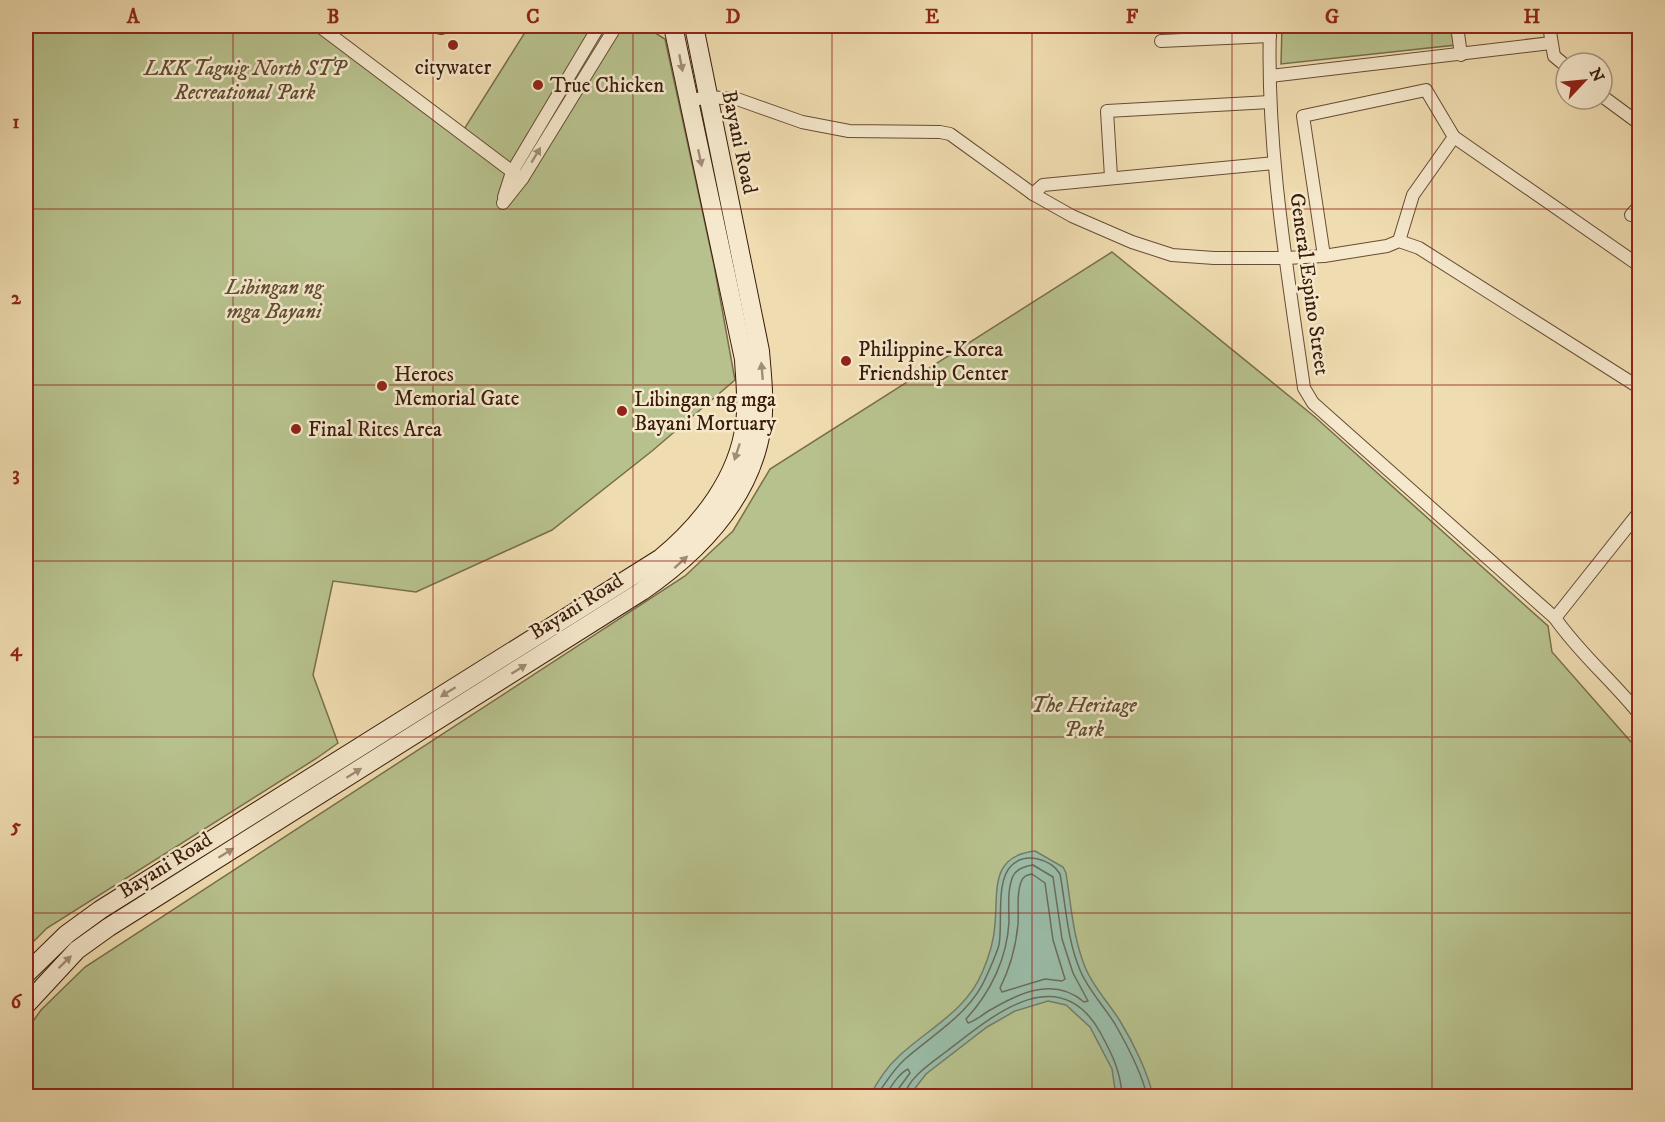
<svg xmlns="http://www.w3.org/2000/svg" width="1665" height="1122" font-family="'IM FELL DW Pica',serif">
	<rect width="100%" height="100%" fill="#efdcb0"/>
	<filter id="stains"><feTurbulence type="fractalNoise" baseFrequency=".00333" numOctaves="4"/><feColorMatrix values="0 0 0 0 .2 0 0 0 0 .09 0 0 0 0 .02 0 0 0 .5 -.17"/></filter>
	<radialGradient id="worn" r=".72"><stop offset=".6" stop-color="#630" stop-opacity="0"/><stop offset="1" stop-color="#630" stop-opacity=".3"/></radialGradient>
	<g fill="#b7c18d" stroke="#786e4c" stroke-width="1.5">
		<polygon points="26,26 323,26 463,131 529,26 644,26 665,39 714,265 735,380 652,451 552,530 416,592 333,581 313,675 338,743 317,758 47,928 26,949"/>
		<polygon points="1282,26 1454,26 1456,45 1281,64"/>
		<polygon points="1112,252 1315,417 1548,626 1552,652 1639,751 1640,1096 26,1096 26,1031 41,1010 85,967 685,576 733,531 770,469"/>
	</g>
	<path fill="#9abca8" stroke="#747c69" stroke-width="1.5" d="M1035 851 1063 867 1066 873C1071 905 1073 937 1085 967 1093 987 1109 1003 1120 1021 1133 1042 1148 1073 1153 1096H1116L1112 1069 1090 1027 1066 1005 1048 1001 1015 1011 987 1027 926 1074 909 1096H870C877 1082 887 1067 899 1056 928 1029 966 1011 982 973 989 957 994 942 995 924 998 890 990 856 1035 851Z"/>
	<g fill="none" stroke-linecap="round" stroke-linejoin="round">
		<g stroke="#6a6c5a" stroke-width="1.5">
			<path d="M1033 865 1053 877 1062 939 1073 973 1088 1001 1084 1002C1055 977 1021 992 992 1009 984 1013 976 1021 968 1023L966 1019C991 992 1007 958 1009 922 1009 907 1007 890 1013 876 1017 868 1026 866 1033 865Z"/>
			<path d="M1032 874 1045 883 1053 940 1065 979 1062 981 1045 979 1002 992 1000 988C1010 968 1016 946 1018 924 1019 910 1016 895 1021 882 1023 876 1027 875 1032 874Z"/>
			<path d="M876 1096C885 1084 893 1070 904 1060 934 1033 971 1014 987 975 991 966 996 955 999 945 1003 924 995 880 1012 865 1026 852 1051 859 1060 874 1066 906 1067 939 1080 970 1088 990 1104 1006 1115 1024 1127 1045 1142 1074 1147 1096"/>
			<path d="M885 1096C891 1087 898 1074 908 1069L910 1073 899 1088 897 1096"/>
			<path d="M905 1096C906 1079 934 1061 947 1051 993 1015 1059 959 1100 1032 1112 1054 1121 1072 1122 1096"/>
		</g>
		<g stroke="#674c34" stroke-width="14">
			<g id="minor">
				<polyline points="319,26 522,179"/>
				<polyline points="432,26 441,28 447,26"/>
				<path d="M1270 26C1266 147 1287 268 1304 388L1313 403 1555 618C1580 654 1613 681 1640 715"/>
				<polyline points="1457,26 1461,55"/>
				<polyline points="1549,26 1554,56 1566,66"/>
				<polyline points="1161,41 1270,36"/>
				<polyline points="1270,76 1551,43"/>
				<polyline points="1602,96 1640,124"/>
				<polyline points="688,101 708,97 737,99 802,122 849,131 940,132 950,134 1033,194 1072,216 1132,242 1172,255 1214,258 1286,258 1324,256 1387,246 1399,241 1419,248 1640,388"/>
				<polyline points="1111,177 1107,111 1270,102"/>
				<polyline points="1033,194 1043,185 1274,163"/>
				<polyline points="504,197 512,172 599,26"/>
				<polyline points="503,203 522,179 616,26"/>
				<polyline points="1631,215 1640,205"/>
				<polyline points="1399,241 1413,195 1454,137"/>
				<polyline points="1324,256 1303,116 1426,90 1454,137 1640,266"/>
				<polyline points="1555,618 1640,511"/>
			</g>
		</g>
		<g stroke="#3a1c0b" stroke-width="20">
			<g id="secondary">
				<path d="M26 974 67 934 100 910 661 558C702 524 738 478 745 424 748 402 745 380 744 359L673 26"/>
				<path d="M26 1005 77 950 109 927 642 591C700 551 752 497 762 425 765 400 762 376 760 351L694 26"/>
			</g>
		</g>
		<use href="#minor" stroke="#f5e8cc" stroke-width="12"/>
		<use href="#secondary" stroke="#f5e8cc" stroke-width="18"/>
	</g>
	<defs><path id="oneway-solid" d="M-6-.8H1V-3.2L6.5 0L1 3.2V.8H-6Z" transform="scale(1.5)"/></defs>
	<g fill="#a18c75">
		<use href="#oneway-solid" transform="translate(681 63) rotate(79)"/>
		<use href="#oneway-solid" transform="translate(536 155) rotate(-59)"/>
		<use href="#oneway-solid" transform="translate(700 158) rotate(78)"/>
		<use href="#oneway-solid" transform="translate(762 371) rotate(-95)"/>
		<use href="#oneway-solid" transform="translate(737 452) rotate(108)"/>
		<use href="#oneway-solid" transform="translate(681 562) rotate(-42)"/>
		<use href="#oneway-solid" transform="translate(519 669) rotate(-32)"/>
		<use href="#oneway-solid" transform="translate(448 692) rotate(148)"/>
		<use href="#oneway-solid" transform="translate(354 773) rotate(-32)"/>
		<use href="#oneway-solid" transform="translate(226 853) rotate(-32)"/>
		<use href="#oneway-solid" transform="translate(65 962) rotate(-44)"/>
	</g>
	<path fill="none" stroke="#8f2418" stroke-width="1.5" stroke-opacity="0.55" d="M233 26V1096M433 26V1096M633 26V1096M832 26V1096M1032 26V1096M1232 26V1096M1432 26V1096M26 209H1640M26 385H1640M26 561H1640M26 737H1640M26 913H1640"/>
	<g fill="#8f2418" stroke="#f5e8cc" stroke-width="2">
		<circle cx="453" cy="45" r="6"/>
		<circle cx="538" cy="85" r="6"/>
		<circle cx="846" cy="361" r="6"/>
		<circle cx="382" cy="386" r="6"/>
		<circle cx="622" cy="411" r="6"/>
		<circle cx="296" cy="429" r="6"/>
	</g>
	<g text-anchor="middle" stroke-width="5" stroke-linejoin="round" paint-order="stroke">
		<g font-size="21" fill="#3a1c0b" stroke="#f5e8cc" text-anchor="start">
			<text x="453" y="74" text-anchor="middle">citywater</text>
			<text x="550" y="92">True Chicken</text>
			<text x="858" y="356">Philippine-Korea<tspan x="858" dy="24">Friendship Center</tspan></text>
			<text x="394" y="381">Heroes<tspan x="394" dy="24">Memorial Gate</tspan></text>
			<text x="634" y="406">Libingan ng mga<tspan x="634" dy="24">Bayani Mortuary</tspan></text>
			<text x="308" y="436">Final Rites Area</text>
		</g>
		<g font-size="21" font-style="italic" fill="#604e32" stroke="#f5e8cc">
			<text x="245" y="75">LKK Taguig North STP<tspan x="245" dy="24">Recreational Park</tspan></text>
			<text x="274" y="294">Libingan ng<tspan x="274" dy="24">mga Bayani</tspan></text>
			<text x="1084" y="712">The Heritage<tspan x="1084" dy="24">Park</tspan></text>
		</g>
		<g font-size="21" fill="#3a1c0b" stroke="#f5e8cc">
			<text transform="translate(740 142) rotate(78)" y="7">Bayani Road</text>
			<text transform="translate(1310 284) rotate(82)" y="7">General Espino Street</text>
			<text transform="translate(576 606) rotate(-32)" y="7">Bayani Road</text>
			<text transform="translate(165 865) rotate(-32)" y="7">Bayani Road</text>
		</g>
	</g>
	<rect width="1665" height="1122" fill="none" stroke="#efdcb0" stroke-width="66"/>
	<g transform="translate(1584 81) rotate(64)"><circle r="28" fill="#f5e8cc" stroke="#aa967f" stroke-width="1.5"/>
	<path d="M0-4.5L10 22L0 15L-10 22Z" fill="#8f2418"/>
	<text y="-9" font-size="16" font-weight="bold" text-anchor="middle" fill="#3a1c0b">N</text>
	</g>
	<rect x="33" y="33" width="1599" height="1056" fill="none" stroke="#8f2418" stroke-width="2"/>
	<g font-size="20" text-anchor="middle" font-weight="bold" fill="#8f2418">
		<text x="133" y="23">A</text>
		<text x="333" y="23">B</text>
		<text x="533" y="23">C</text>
		<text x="733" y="23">D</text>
		<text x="932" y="23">E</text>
		<text x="1132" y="23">F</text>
		<text x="1332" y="23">G</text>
		<text x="1532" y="23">H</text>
		<text x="16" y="128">1</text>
		<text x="16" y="304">2</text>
		<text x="16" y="480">3</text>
		<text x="16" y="656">4</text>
		<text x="16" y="832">5</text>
		<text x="16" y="1008">6</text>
	</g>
	<rect width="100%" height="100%" filter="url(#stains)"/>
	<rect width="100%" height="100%" fill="url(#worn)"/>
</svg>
